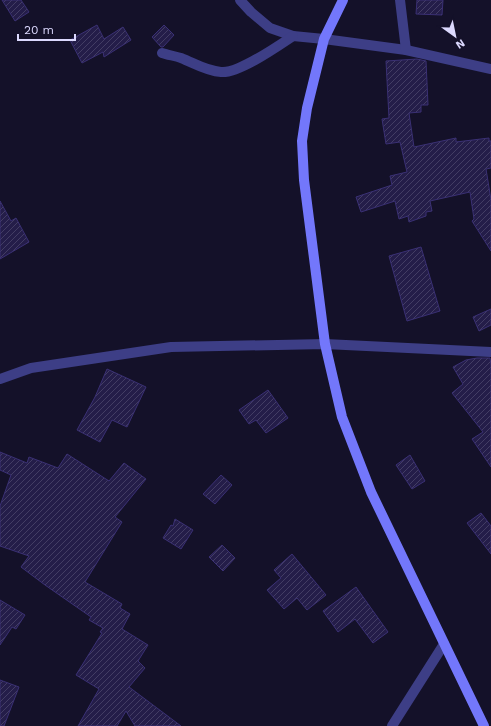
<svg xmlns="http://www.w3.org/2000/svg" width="491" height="726" font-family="'Work Sans',sans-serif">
	<defs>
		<pattern id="building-hatch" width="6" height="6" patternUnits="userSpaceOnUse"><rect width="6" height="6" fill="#241d49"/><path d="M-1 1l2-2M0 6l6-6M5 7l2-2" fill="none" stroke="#433d64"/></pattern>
	</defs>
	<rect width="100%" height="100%" fill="#141129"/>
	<g fill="url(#building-hatch)" stroke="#3a3074">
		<polygon points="2,0 21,0 29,12 15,21"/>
		<polygon points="417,0 443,0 442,15 416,14"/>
		<polygon points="97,25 104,39 123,27 131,40 104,57 103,52 82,63 70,40"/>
		<polygon points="164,25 174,35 163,47 161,47 152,37"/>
		<polygon points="417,59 426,61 428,105 421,105 421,112 409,113 414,147 456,138 456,142 489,138 489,141 491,141 491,168 486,169 491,200 491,251 472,221 474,219 470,192 430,201 432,211 426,212 426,216 409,222 408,216 399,219 395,201 361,212 356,197 392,185 390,176 407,172 400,142 386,144 382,119 389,118 386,61"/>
		<polygon points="0,201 11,221 16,218 29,242 0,259"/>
		<polygon points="421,247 440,311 407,321 389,256"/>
		<polygon points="491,309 491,325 479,331 473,317"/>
		<polygon points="477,358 490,358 491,365 491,467 472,439 483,432 452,393 463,384 453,367 466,360"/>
		<polygon points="107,369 146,387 127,427 112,420 100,442 77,430 95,397"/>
		<polygon points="268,390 288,418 266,433 256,420 249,424 239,410"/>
		<polygon points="0,452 27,463 29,457 58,468 67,454 109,481 124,463 146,479 115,517 122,522 85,582 122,604 120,608 130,614 122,629 148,645 138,661 145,668 129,687 181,726 135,726 126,711 117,726 78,726 99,689 76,675 102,633 100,632 103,628 89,620 91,617 45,585 21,567 29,556 0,546 0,506 11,475 0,470"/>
		<polygon points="410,455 425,481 412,489 396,465"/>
		<polygon points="221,475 232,485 215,504 203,494"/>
		<polygon points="481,513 491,526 491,554 467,523"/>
		<polygon points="175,519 193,530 181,549 163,538 171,525 173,526"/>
		<polygon points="222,545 235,558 223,571 209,557"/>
		<polygon points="292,554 326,595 307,610 297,598 284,609 267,590 281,578 274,570"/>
		<polygon points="356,587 388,632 373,643 355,619 338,632 323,611"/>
		<polygon points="0,600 25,615 16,629 12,627 0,645"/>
		<polygon points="0,680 19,687 4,726 0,726"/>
	</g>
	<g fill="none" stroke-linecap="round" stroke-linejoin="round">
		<g stroke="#3d3e86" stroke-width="10">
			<polyline points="240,0 251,12 270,28 293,36 324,39 406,50 491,69"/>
			<polyline points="400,0 406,50"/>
			<path d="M162 53C168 55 175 56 181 58 194 63 206 71 221 72 238 74 278 46 293 36"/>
			<polyline points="0,379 31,368 171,347 325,344 491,352"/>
			<polyline points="392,726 444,644"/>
		</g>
		<polyline stroke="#7377fb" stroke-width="10" points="343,0 324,39 307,108 302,141 304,180 325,344 342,417 371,492 484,726"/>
	</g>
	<g transform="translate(455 36) rotate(147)" stroke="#141129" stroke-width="3" paint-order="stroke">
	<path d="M0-3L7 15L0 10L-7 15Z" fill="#dcd9fe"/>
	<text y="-6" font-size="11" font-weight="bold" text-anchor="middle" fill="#dcd9fe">N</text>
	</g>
	<path d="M18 34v6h57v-6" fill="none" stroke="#dcd9fe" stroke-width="2"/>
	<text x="24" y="34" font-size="12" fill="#dcd9fe" stroke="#141129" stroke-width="3" paint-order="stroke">20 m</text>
</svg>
